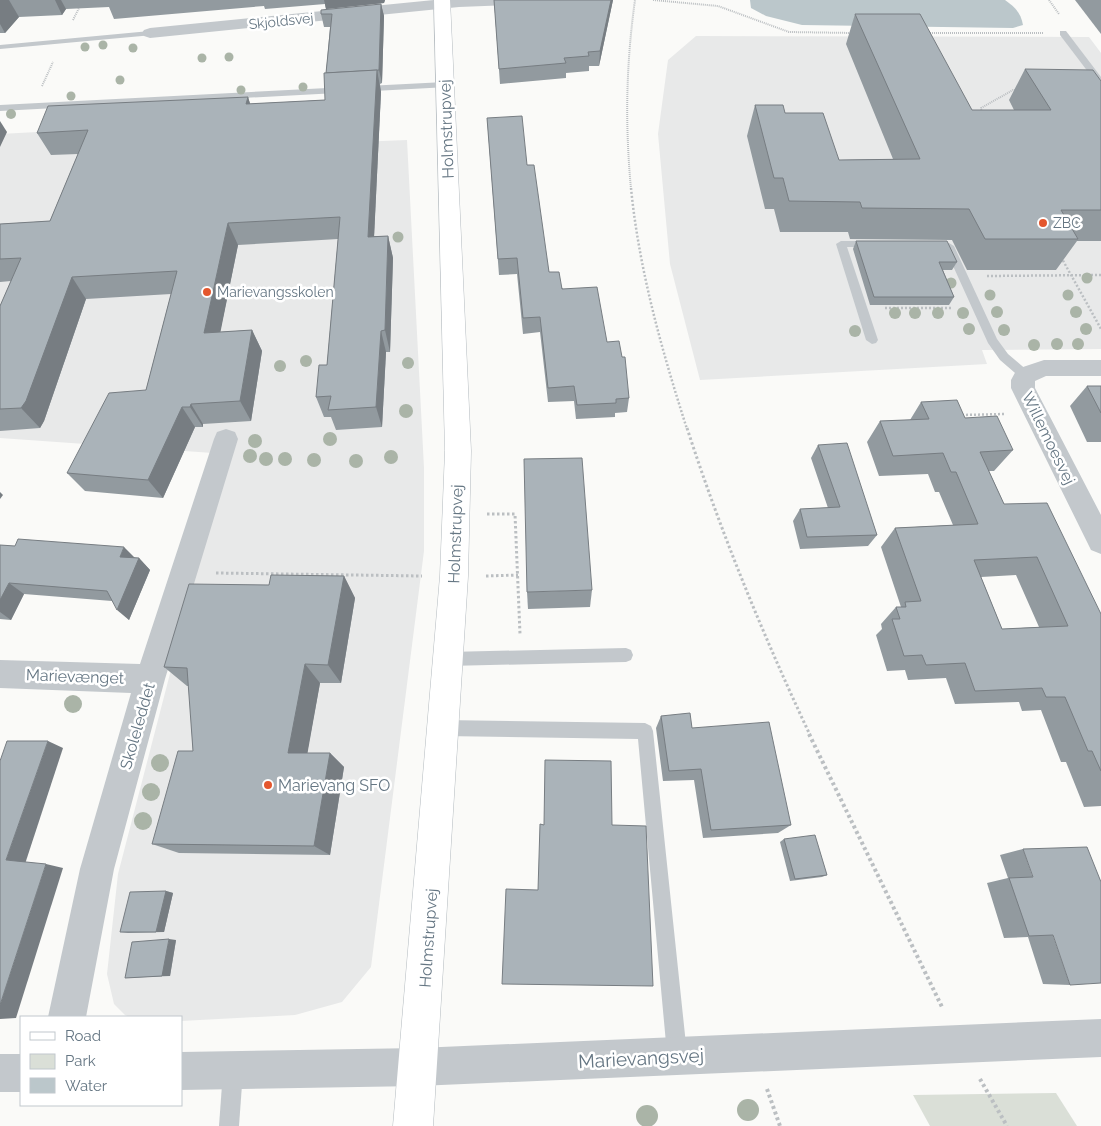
<svg xmlns="http://www.w3.org/2000/svg" width="1101" height="1126" font-family="Raleway,sans-serif">
	<rect width="100%" height="100%" fill="#fafaf8"/>
	<g fill="#e8e9e9">
		<polygon points="696,36 1089,37 1101,53 1101,349 982,350 987,364 700,380 670,264 658,134 668,60"/>
		<polygon points="260,120 260,146 407,140 424,468 424,551 371,967 342,1002 295,1015 181,1021 181,1017 130,1017 125,1015 114,1004 107,974 118,874 227,454 0,438 0,134"/>
	</g>
	<polygon fill="#dadfd7" points="1056,1093 1077,1126 930,1126 913,1095"/>
	<path fill="#bbc7cb" d="M750 0H1005C1015 7 1021 13 1023 25L1013 28 802 25 766 16 751 8Z"/>
	<g fill="none" stroke-linecap="round" stroke-linejoin="round">
		<g stroke="#b3babf" stroke-width="1">
			<polygon id="secondary" points="434,0 450,0 471,451 468,576 433,1126 393,1126 440,576 445,451"/>
		</g>
		<g stroke="#bbbfc2" stroke-width="2" stroke-dasharray="1 1" stroke-linecap="butt">
			<polyline points="653,0 718,6 789,32 853,33"/>
			<polyline points="1049,0 1059,14"/>
			<polyline points="73,20 83,0"/>
			<polyline points="926,33 1043,33"/>
			<polyline points="42,86 53,62"/>
			<polyline points="982,114 981,108 1013,90 1017,90"/>
			<path d="M631 189C625 124 626 65 635 0"/>
		</g>
		<g stroke="#bbbfc2" stroke-width="2.5" stroke-dasharray="2 2" stroke-linecap="butt">
			<path d="M631 188C639 270 662 351 687 429"/>
			<polyline points="1061,257 1101,329"/>
			<polyline points="987,276 1101,275"/>
			<polyline points="885,308 953,308"/>
			<polyline points="962,415 1005,414"/>
		</g>
		<g stroke="#bbbfc2" stroke-width="3" stroke-dasharray="2.5 2.5" stroke-linecap="butt">
			<path d="M687 428C721 533 763 635 810 735"/>
			<polyline points="487,514 515,514 520,634"/>
			<polyline points="216,573 422,576"/>
			<polyline points="486,576 518,575"/>
		</g>
		<g stroke="#bbbfc2" stroke-width="4" stroke-dasharray="3 3" stroke-linecap="butt">
			<polyline points="809,734 942,1007"/>
			<polyline points="980,1079 1007,1126"/>
			<polyline points="767,1089 780,1126"/>
		</g>
		<g fill="#c3c8cc" fill-rule="evenodd">
			<polygon points="150,31 154,33 153,35 0,49 0,45"/>
			<polygon points="1060,31 1066,31 1101,77 1101,86 1098,85 1060,35"/>
			<polygon points="445,82 448,83 448,87 0,111 0,105"/>
			<polygon points="841,241 871,241 876,244 871,247 847,247 878,340 876,343 872,344 866,340 836,244"/>
			<polygon points="949,243 954,246 997,339 1008,354 1029,372 1031,375 1029,378 1021,378 1000,360 988,343 944,246"/>
			<polygon points="626,648 631,650 633,655 631,660 626,662 448,666 443,664 441,659 443,654 448,652"/>
			<polygon points="443,720 645,723 651,726 653,731 687,1054 684,1061 677,1064 670,1061 667,1054 638,739 443,736 437,733 435,728 437,723"/>
			<polygon points="233,1061 240,1064 243,1071 239,1126 219,1126 223,1071 226,1064"/>
		</g>
		<g fill="#c3c8cc" fill-rule="evenodd">
			<polygon points="434,0 520,0 517,3 512,5 459,7 150,38 144,36 142,33 144,30 150,28"/>
			<polygon points="1044,360 1101,360 1101,376 1046,376 1035,381 1035,388 1101,515 1101,554 1091,550 1011,388 1011,380 1017,369"/>
			<polygon points="226,429 235,432 238,439 165,679 114,869 86,1017 48,1017 80,869 131,693 0,688 0,660 140,664 214,439 217,432"/>
			<polygon points="1101,1019 1101,1057 418,1086 181,1090 181,1052 418,1048"/>
			<rect x="0" y="1054" width="21" height="38"/>
		</g>
		<use href="#secondary" fill="#fff" fill-rule="evenodd"/>
	</g>
	<g fill="#aab4a7">
		<circle cx="103" cy="45" r="4.5"/>
		<circle cx="85" cy="47" r="4.5"/>
		<circle cx="133" cy="48" r="4.5"/>
		<circle cx="229" cy="57" r="4.5"/>
		<circle cx="202" cy="58" r="4.5"/>
		<circle cx="120" cy="80" r="4.5"/>
		<circle cx="303" cy="87" r="4.5"/>
		<circle cx="241" cy="90" r="4.5"/>
		<circle cx="71" cy="96" r="4.5"/>
		<circle cx="11" cy="114" r="5"/>
		<circle cx="398" cy="237" r="5.5"/>
		<circle cx="1087" cy="278" r="5.5"/>
		<circle cx="951" cy="283" r="5.5"/>
		<circle cx="990" cy="295" r="5.5"/>
		<circle cx="1068" cy="295" r="5.5"/>
		<circle cx="997" cy="312" r="6"/>
		<circle cx="1076" cy="312" r="6"/>
		<circle cx="895" cy="313" r="6"/>
		<circle cx="915" cy="313" r="6"/>
		<circle cx="938" cy="313" r="6"/>
		<circle cx="963" cy="313" r="6"/>
		<circle cx="969" cy="329" r="6"/>
		<circle cx="1086" cy="329" r="6"/>
		<circle cx="1004" cy="330" r="6"/>
		<circle cx="855" cy="331" r="6"/>
		<circle cx="1057" cy="344" r="6"/>
		<circle cx="1078" cy="344" r="6"/>
		<circle cx="1034" cy="345" r="6"/>
		<circle cx="306" cy="361" r="6"/>
		<circle cx="408" cy="363" r="6"/>
		<circle cx="280" cy="366" r="6"/>
		<circle cx="406" cy="411" r="7"/>
		<circle cx="330" cy="439" r="7"/>
		<circle cx="255" cy="441" r="7"/>
		<circle cx="250" cy="456" r="7"/>
		<circle cx="391" cy="457" r="7"/>
		<circle cx="266" cy="459" r="7"/>
		<circle cx="285" cy="459" r="7"/>
		<circle cx="314" cy="460" r="7"/>
		<circle cx="356" cy="461" r="7"/>
		<circle cx="73" cy="704" r="9"/>
		<circle cx="160" cy="763" r="9"/>
		<circle cx="151" cy="792" r="9"/>
		<circle cx="143" cy="821" r="9"/>
		<circle cx="748" cy="1110" r="11"/>
		<circle cx="647" cy="1116" r="11"/>
	</g>
	<g fill="#929a9f" fill-rule="evenodd">
		<polygon points="0,0 385,0 384,3 326,9 325,4 265,9 264,6 114,19 109,7 66,9 62,15 19,17 5,33 0,33"/>
		<polygon points="494,0 613,0 599,66 589,66 589,71 566,73 566,78 500,84"/>
		<polygon points="1075,0 1101,0 1101,34"/>
		<polygon points="381,4 384,16 382,83 380,84 381,92 374,236 388,236 393,258 390,352 386,352 382,427 336,430 331,417 324,417 316,397 327,365 338,239 238,245 220,332 252,330 262,351 251,421 203,424 203,427 195,427 163,498 85,491 67,473 146,390 171,294 86,299 44,421 40,428 0,431 0,306 11,281 0,282 0,224 50,221 78,154 51,155 37,133 248,97 250,104 325,100 326,73 330,27 324,27 321,14"/>
		<polygon points="855,14 972,110 1014,110 1009,100 1025,69 1101,81 1101,241 1077,241 1056,270 967,270 952,240 850,239 848,232 780,232 774,209 765,209 747,136 755,105 785,113 839,160 893,159 846,44"/>
		<polygon points="487,118 527,165 549,272 607,342 629,398 627,412 615,413 615,417 576,419 574,401 548,402 540,332 523,334 517,274 499,275"/>
		<polygon points="856,241 957,262 952,270 943,270 954,297 949,305 870,305 853,249"/>
		<polygon points="1087,386 1101,386 1101,442 1087,442 1070,406"/>
		<path d="M921 402 965 418 1013 450 994 471H989L1004 504 1101 614V806L1084 807 1066 762H1061L1041 710 1022 711 1019 702 955 704 946 678 908 680 905 670 887 671 876 635 882 629 881 624 896 607H901L881 547 895 528 953 525 939 492H935L928 474 879 476 867 442 880 421 910 420ZM1016 575 1039 627 1002 629 981 577Z"/>
		<polygon points="818,445 877,535 868,546 800,549 793,521 800,509 828,508 811,458"/>
		<polygon points="0,545 139,558 150,570 129,620 112,601 24,594 11,620 0,619"/>
		<polygon points="344,576 355,598 341,683 320,683 307,753 330,753 344,767 330,855 179,853 152,844 193,751 189,686 187,686 164,667 269,585"/>
		<polygon points="592,590 590,607 528,609 527,592"/>
		<polygon points="661,716 692,728 791,825 778,833 703,838 694,780 663,781 656,728"/>
		<polygon points="784,839 827,875 822,877 790,881 780,842"/>
		<polygon points="1023,849 1070,985 1043,984 1028,937 1004,938 987,883 1008,878 1000,855"/>
		<polygon points="166,891 173,893 164,932 128,933 120,932"/>
		<polygon points="176,940 170,976 125,978"/>
	</g>
	<g fill="#777d82">
		<polygon points="0,0 9,0 19,17 5,33 0,24"/>
		<polygon points="55,0 61,0 66,9 62,15"/>
		<polygon points="324,0 385,0 384,3 326,9"/>
		<polygon points="611,0 613,0 599,66 600,51"/>
		<polygon points="381,4 384,16 382,83 379,70"/>
		<polygon points="377,70 381,92 373,259 368,237"/>
		<polygon points="248,97 255,119 246,104"/>
		<polygon points="0,121 7,132 0,147"/>
		<polygon points="228,223 238,245 216,354 204,333"/>
		<polygon points="388,236 393,258 390,352 385,330"/>
		<polygon points="72,277 86,299 44,421 40,428 21,408"/>
		<polygon points="252,330 262,351 251,421 240,401"/>
		<polygon points="381,331 386,352 382,427 376,407"/>
		<polygon points="191,404 203,424 203,427 190,407"/>
		<polygon points="182,407 195,427 163,498 148,480"/>
		<polygon points="0,492 3,495 0,499"/>
		<polygon points="124,547 136,559 120,557"/>
		<polygon points="139,558 150,570 129,620 117,610"/>
		<polygon points="344,576 355,598 341,683 328,665"/>
		<polygon points="9,583 24,594 11,620 0,612 0,600"/>
		<polygon points="305,664 320,683 305,767 288,753"/>
		<polygon points="48,741 63,748 25,864 6,860"/>
		<polygon points="330,753 344,767 330,855 314,846"/>
		<polygon points="46,864 63,868 16,1018 0,1019 0,1005"/>
		<polygon points="166,891 173,893 164,932 156,932"/>
		<polygon points="169,939 176,940 170,976 162,976"/>
	</g>
	<g fill="#aab3b9" stroke="#777d82" fill-rule="evenodd">
		<polygon points="494,0 611,0 600,51 588,52 589,56 564,58 566,63 499,69"/>
		<polygon points="381,4 379,70 326,73 332,14 321,14 321,10"/>
		<polygon points="855,14 920,14 972,110 1051,110 1025,69 1093,70 1101,81 1101,210 1061,210 1078,239 985,239 969,209 862,208 860,202 789,201 783,178 774,178 755,105 783,105 785,113 823,113 839,160 920,159"/>
		<polygon points="377,70 368,237 388,236 385,330 381,331 376,407 328,410 331,396 316,397 319,365 327,365 340,217 228,223 204,333 252,330 240,401 191,404 190,407 182,407 148,480 67,473 109,393 146,390 177,271 72,277 26,401 21,408 0,409 0,306 21,258 0,259 0,224 50,221 88,130 37,133 48,106 248,97 246,104 325,100 324,73"/>
		<polygon points="522,116 527,165 534,165 549,272 559,272 562,289 597,287 607,342 619,341 622,357 625,357 629,398 616,399 616,403 577,405 574,386 548,388 540,317 523,318 517,258 498,259 487,118"/>
		<polygon points="856,241 947,241 957,262 939,262 954,297 874,297"/>
		<polygon points="1087,386 1101,386 1101,413"/>
		<path d="M957 400 965 418 997 416 1013 450 980 452 1004 504 1047 503 1101 614V771L1092 751H1088L1065 697H1046L1042 688 975 691 965 663 926 665 922 655 904 656 892 619H900L896 607H906L905 602 921 601 895 528 978 524 956 472H951L943 453 893 456 880 421 929 419 921 402ZM1037 557 1068 626 1002 629 974 560Z"/>
		<polygon points="847,443 877,535 807,537 800,509 840,507 818,445"/>
		<polygon points="582,458 592,590 527,592 524,459"/>
		<polygon points="18,539 124,547 120,557 139,558 117,610 107,591 9,583 0,600 0,545 15,546"/>
		<polygon points="271,575 344,576 328,665 305,664 288,753 330,753 314,846 152,844 178,751 193,751 187,668 164,667 189,584 269,585"/>
		<polygon points="690,713 692,728 769,722 791,825 711,830 701,769 669,771 661,716"/>
		<polygon points="7,741 48,741 6,860 46,864 0,1005 0,761"/>
		<polygon points="545,760 611,761 612,825 646,826 653,986 502,984 506,889 538,890 540,824 544,825"/>
		<polygon points="815,835 827,875 795,879 784,839"/>
		<polygon points="1087,847 1101,882 1101,983 1070,985 1053,935 1029,936 1009,878 1033,877 1023,849"/>
		<polygon points="166,891 156,932 120,932 130,892"/>
		<polygon points="169,939 162,976 125,978 132,942"/>
	</g>
	<g fill="#e4572e" stroke="#fff" stroke-width="2">
		<circle cx="1043" cy="223" r="5"/>
		<circle cx="207" cy="292" r="5"/>
		<circle cx="268" cy="785" r="5"/>
	</g>
	<g text-anchor="middle" stroke-width="5" stroke-linejoin="round" paint-order="stroke">
		<g font-size="14" fill="#657683" stroke="#fff">
			<text transform="translate(281 21) rotate(-6)" y="5">Skjoldsvej</text>
		</g>
		<g font-size="14" fill="#657683" stroke="#fff" text-anchor="start">
			<text x="1053" y="228">ZBC</text>
			<text x="217" y="297">Marievangsskolen</text>
		</g>
		<g font-size="16" fill="#657683" stroke="#fff">
			<text transform="translate(446 129) rotate(-92)" y="6">Holmstrupvej</text>
			<text transform="translate(1049 438) rotate(64)" y="6">Willemoesvej</text>
			<text transform="translate(455 534) rotate(-88)" y="6">Holmstrupvej</text>
			<text transform="translate(75 676) rotate(2)" y="6">Marievænget</text>
			<text transform="translate(137 726) rotate(-74)" y="6">Skoleleddet</text>
			<text transform="translate(428 938) rotate(-86)" y="6">Holmstrupvej</text>
		</g>
		<g font-size="16" fill="#657683" stroke="#fff" text-anchor="start">
			<text x="278" y="791">Marievang SFO</text>
		</g>
		<g font-size="19" fill="#657683" stroke="#fff">
			<text transform="translate(641 1058) rotate(-3)" y="7">Marievangsvej</text>
		</g>
	</g>
	<rect x="20" y="1016" width="162" height="90" fill="#ffffff" stroke="#c1c8cd"/>
	<rect x="30" y="1032" width="25" height="8" fill="#ffffff" stroke="#c1c8cd"/>
	<text x="65" y="1041" font-size="15" fill="#657683">Road</text>
	<rect x="30" y="1054" width="25" height="15" fill="#dadfd7" stroke="#c1c8cd"/>
	<text x="65" y="1066" font-size="15" fill="#657683">Park</text>
	<rect x="30" y="1078" width="25" height="15" fill="#bbc7cb" stroke="#c1c8cd"/>
	<text x="65" y="1091" font-size="15" fill="#657683">Water</text>
</svg>
